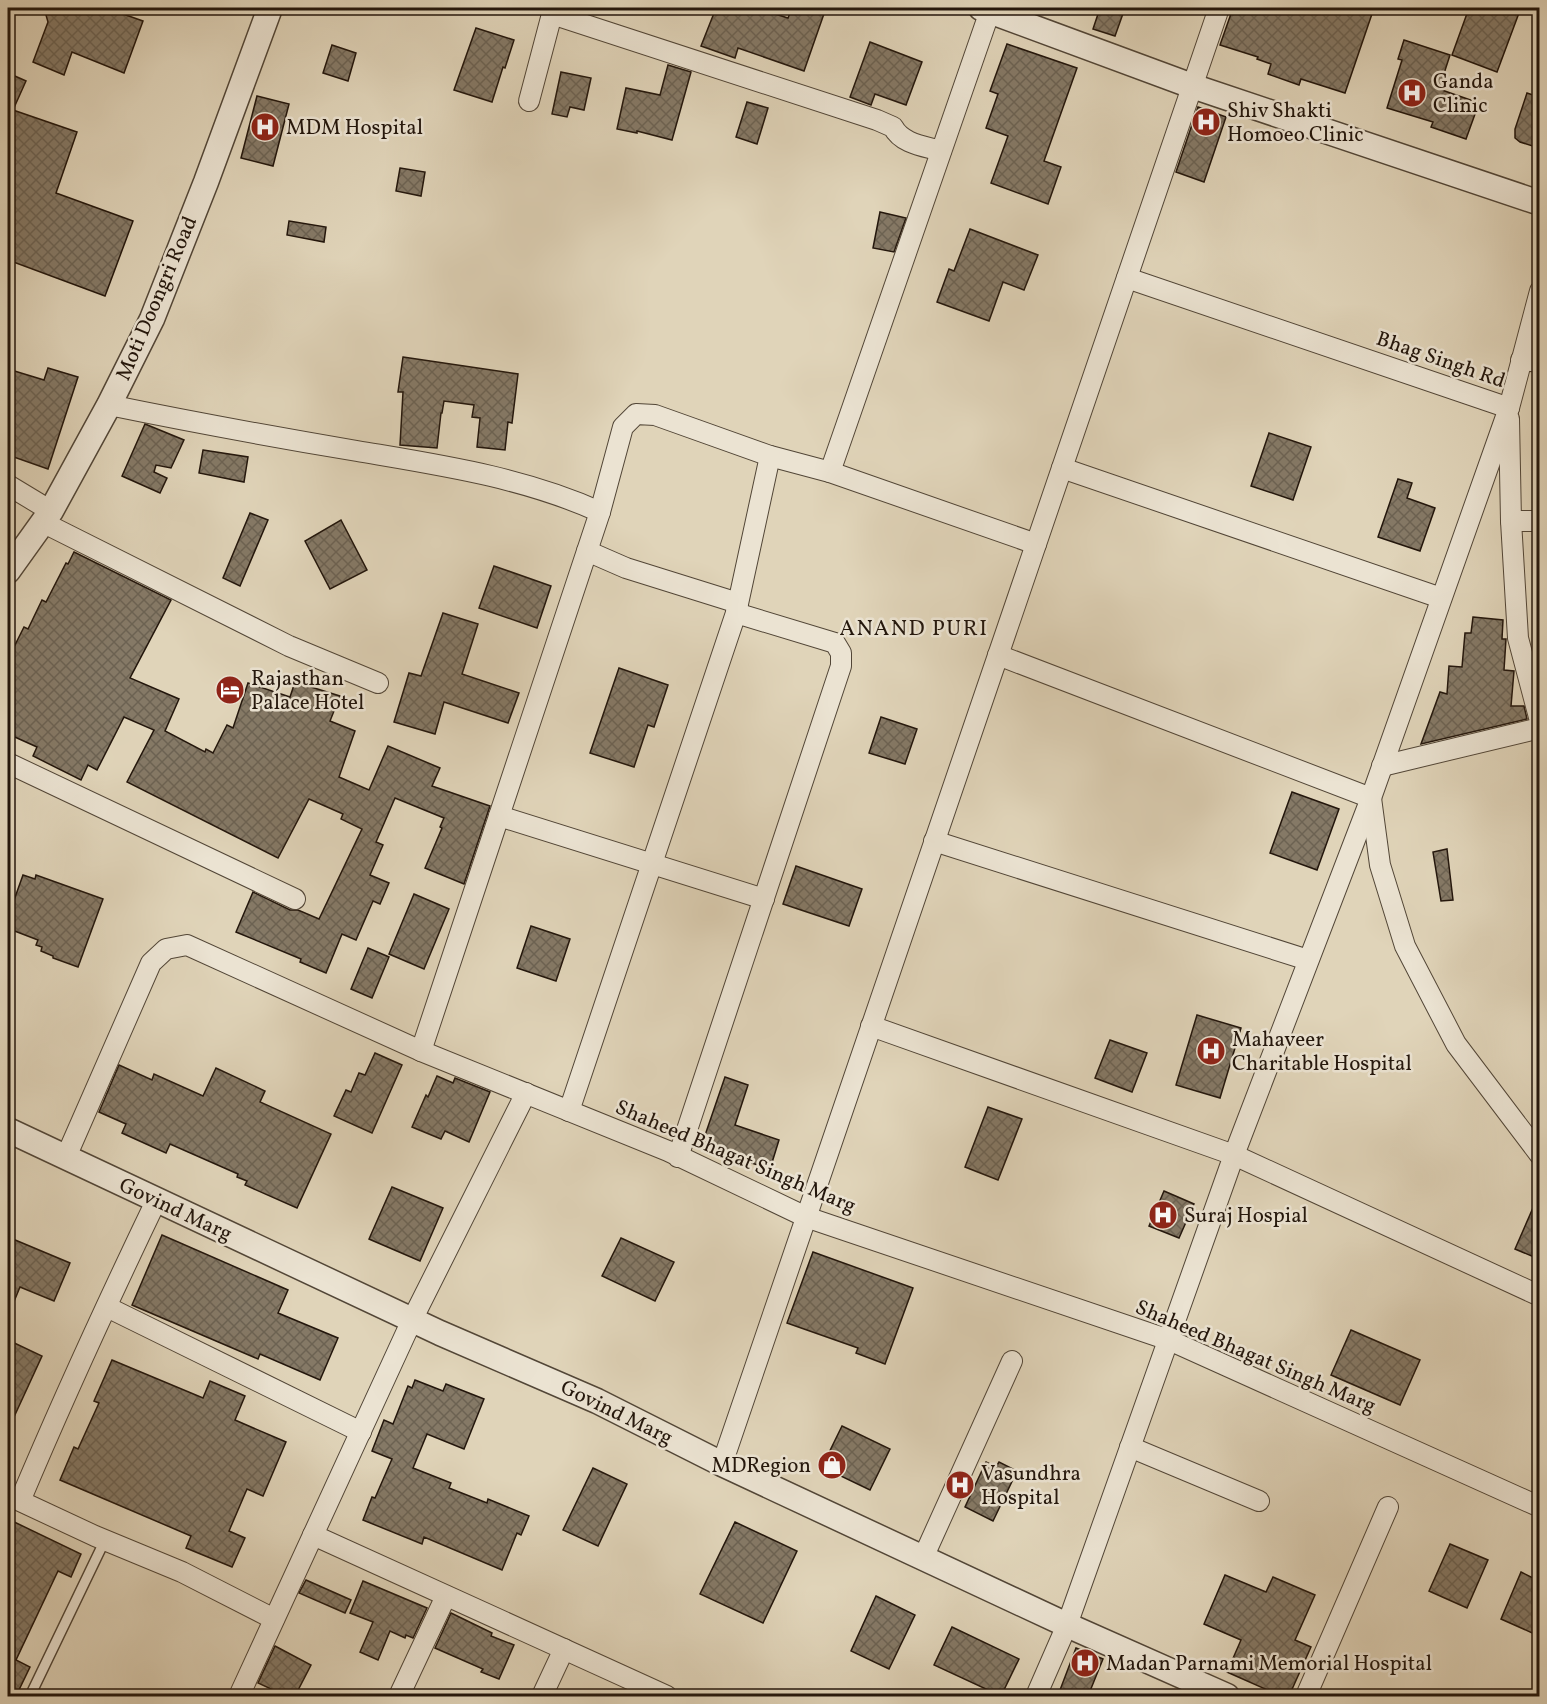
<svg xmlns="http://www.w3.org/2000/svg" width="1547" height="1704" font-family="Vollkorn,serif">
	<defs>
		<pattern id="building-cross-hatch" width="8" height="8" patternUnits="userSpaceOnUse" patternTransform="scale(1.5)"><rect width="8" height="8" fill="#857966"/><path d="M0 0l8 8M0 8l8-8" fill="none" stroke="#6c6252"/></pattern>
	</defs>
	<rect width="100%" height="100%" fill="#e0d4b9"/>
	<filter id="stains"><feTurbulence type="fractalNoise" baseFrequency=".00333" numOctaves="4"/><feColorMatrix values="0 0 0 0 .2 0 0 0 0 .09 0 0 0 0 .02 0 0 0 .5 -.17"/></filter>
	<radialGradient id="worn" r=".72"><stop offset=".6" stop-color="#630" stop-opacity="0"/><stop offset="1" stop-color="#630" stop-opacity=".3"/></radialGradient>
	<g fill="url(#building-cross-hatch)" stroke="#23160c" stroke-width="1.5">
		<polygon points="44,8 106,8 143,21 124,73 72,52 64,75 33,62 48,22"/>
		<polygon points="716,8 756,8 788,18 792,8 826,8 804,71 738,48 735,58 701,46"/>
		<polygon points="1100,8 1125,8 1115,36 1093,29"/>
		<polygon points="1233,8 1374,8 1345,93 1301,79 1299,85 1268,74 1271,64 1257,59 1258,57 1220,45"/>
		<polygon points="1469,8 1505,8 1519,13 1497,72 1452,55"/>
		<polygon points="476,28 514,40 505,68 503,67 492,102 454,90"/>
		<polygon points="1404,40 1450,55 1439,89 1479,103 1466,139 1431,127 1433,122 1387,108 1402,60 1398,59"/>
		<polygon points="870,42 922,62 906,105 875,94 871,105 850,97"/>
		<polygon points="1007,44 1077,68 1044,161 1061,167 1048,204 991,183 1008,136 986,128 998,94 990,91"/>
		<polygon points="332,45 356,53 348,81 323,73"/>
		<polygon points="668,65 691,72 672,140 637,131 637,133 617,129 626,88 660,95"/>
		<polygon points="561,72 591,78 584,110 570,107 567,117 552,114"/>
		<polygon points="8,73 26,81 13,110 77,132 56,193 133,221 105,296 8,260"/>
		<polygon points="1527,93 1539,97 1539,148 1520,142 1515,138 1515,129"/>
		<polygon points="257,96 289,104 273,166 241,158"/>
		<polygon points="747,102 768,108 757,144 736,137"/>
		<polygon points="1198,107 1226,117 1204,182 1176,172"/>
		<polygon points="400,168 425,172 421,196 396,191"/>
		<polygon points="880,212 906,218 894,252 873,248"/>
		<polygon points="289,221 326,227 324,242 287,235"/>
		<polygon points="970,229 1038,255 1024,290 1003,282 989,321 937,302 949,269 954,271"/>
		<polygon points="403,357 518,374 512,423 508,422 505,450 477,447 480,418 472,417 474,405 444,401 442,413 441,413 437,448 400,445 403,392 398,392"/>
		<polygon points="48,368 78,377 48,469 8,455 8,369 44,380"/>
		<polygon points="145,424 184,440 171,468 156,465 154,472 167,478 160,493 122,476"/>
		<polygon points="1269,433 1311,447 1293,500 1251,486"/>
		<polygon points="203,450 248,457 244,482 199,473"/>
		<polygon points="1398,479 1412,483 1407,498 1435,508 1420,551 1378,537"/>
		<polygon points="250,513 268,520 240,586 223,578"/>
		<polygon points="341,520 367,570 330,589 305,541"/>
		<polygon points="74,552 171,600 130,678 179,699 165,731 205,752 206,749 213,753 227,725 233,728 248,683 290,697 295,682 340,696 330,721 355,731 339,777 369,790 388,746 440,768 432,786 490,806 464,884 425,868 442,828 440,827 444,818 395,798 376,842 383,845 370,875 389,883 380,904 373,901 356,940 342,934 326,973 300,962 301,959 236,932 253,892 290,910 298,910 319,919 362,829 341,819 343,814 309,799 278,858 127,782 154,730 124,717 97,770 88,765 81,780 33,756 37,747 8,734 8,659 24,627 28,629 42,600 46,602 66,563 68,564"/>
		<polygon points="494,566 551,586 537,628 479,608"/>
		<polygon points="443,613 478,624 462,674 519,693 508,723 444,702 435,734 394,722 409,673 421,676"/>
		<polygon points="1473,617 1503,620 1502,639 1506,639 1504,670 1514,671 1511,706 1524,706 1527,719 1421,744 1440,692 1447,694 1449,666 1462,667 1465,633 1471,633"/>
		<polygon points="619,668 668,685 654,727 648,725 634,767 590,753"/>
		<polygon points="881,717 917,729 905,764 869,753"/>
		<polygon points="1292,792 1339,809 1317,870 1270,853"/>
		<polygon points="1447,849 1453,900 1441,901 1433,852"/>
		<polygon points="796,866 862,889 849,926 783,904"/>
		<polygon points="23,875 35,879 36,875 103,899 78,967 53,958 53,956 41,951 42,947 36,945 38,940 12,930 14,923 8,921 8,917"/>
		<polygon points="414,894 449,909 424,969 389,954"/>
		<polygon points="531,926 570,939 556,981 517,968"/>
		<polygon points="368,948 389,957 372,998 351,989"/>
		<polygon points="1197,1015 1241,1028 1220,1098 1176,1085"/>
		<polygon points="1110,1040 1147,1053 1132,1092 1095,1078"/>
		<polygon points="375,1053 402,1065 372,1133 334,1116 346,1090 351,1092 359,1073 365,1075"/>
		<polygon points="119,1065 152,1080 154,1074 203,1096 216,1068 265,1091 260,1102 331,1134 297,1208 245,1185 247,1181 237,1177 238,1174 170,1144 166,1153 122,1133 126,1124 99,1112"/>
		<polygon points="437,1076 453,1083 455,1078 490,1092 469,1142 445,1131 441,1139 412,1127 426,1095 428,1097"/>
		<polygon points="725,1077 748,1085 735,1125 779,1140 770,1169 701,1147"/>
		<polygon points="988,1107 1022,1119 998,1180 965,1167"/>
		<polygon points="392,1187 443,1208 420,1261 369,1239"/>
		<polygon points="1164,1191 1194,1204 1179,1238 1149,1226"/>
		<polygon points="1539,1194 1539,1259 1515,1249"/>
		<polygon points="162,1235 288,1290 278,1313 338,1338 320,1380 260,1354 258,1359 132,1305"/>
		<polygon points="8,1237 70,1263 54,1301 20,1287 8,1316"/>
		<polygon points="621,1238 674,1262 655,1301 602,1276"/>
		<polygon points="813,1252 913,1288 885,1364 856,1353 858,1348 787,1323"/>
		<polygon points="1351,1330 1420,1360 1400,1405 1331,1375"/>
		<polygon points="8,1340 42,1356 8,1430"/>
		<polygon points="112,1360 203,1398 210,1381 245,1396 235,1420 286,1442 263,1496 247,1489 229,1531 245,1538 232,1567 186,1548 191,1536 60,1480 74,1447 78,1449 99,1403 94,1401"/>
		<polygon points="415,1380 443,1391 446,1384 484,1399 464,1449 427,1434 413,1468 451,1483 449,1488 487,1503 488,1499 529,1516 521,1535 517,1533 502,1570 424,1537 422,1544 363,1520 372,1497 375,1498 392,1459 372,1451 384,1420 393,1424 408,1386 412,1388"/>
		<polygon points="842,1426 890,1449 870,1490 822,1467"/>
		<polygon points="986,1462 996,1467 999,1462 1017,1471 993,1521 965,1507"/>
		<polygon points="593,1468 627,1484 598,1546 563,1530"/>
		<polygon points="8,1519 81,1554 71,1577 58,1571 16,1660 30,1667 16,1696 8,1696"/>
		<polygon points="735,1522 797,1551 763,1623 700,1594"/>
		<polygon points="1450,1544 1488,1560 1467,1608 1429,1591"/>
		<polygon points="1521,1572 1539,1581 1539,1636 1501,1619"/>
		<polygon points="1225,1575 1266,1592 1273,1577 1315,1595 1295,1640 1311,1647 1289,1696 1281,1696 1227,1672 1241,1640 1204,1624"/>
		<polygon points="306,1580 351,1600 345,1613 299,1593"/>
		<polygon points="363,1581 427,1608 413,1638 406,1635 405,1638 390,1631 378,1660 360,1652 373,1622 350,1613"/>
		<polygon points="876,1596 915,1615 889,1669 851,1651"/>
		<polygon points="451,1613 492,1633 491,1636 514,1645 499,1679 481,1672 483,1669 435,1648"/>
		<polygon points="952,1627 1019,1659 1001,1696 934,1665"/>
		<polygon points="275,1646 311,1665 295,1696 286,1696 258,1683"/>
		<polygon points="1076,1648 1103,1659 1088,1696 1077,1696 1060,1690"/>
	</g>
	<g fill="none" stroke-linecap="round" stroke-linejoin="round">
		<g stroke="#524637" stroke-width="12">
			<polyline id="service" points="30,1696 105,1540"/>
		</g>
		<g stroke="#524637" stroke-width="22">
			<g id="minor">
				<path d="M554 8 552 14 877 120 893 127C902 144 924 146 941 151"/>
				<polyline points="529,101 552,14"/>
				<polyline points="1127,278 1509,408"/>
				<polyline points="1521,360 1540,362"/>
				<path d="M109 405C192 422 274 437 357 451 439 465 523 477 600 512"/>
				<polyline points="1509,419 1511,521 1518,638 1540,721"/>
				<polyline points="1062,468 1441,598"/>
				<polyline points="830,472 991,8"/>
				<polyline points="8,485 51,511"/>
				<polyline points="1511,521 1540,521"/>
				<polyline points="42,522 289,646 378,683"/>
				<polyline points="587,551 626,568 738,603"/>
				<polyline points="998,655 1371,798 1380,865 1405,946 1456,1044 1540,1155"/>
				<polyline points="8,763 295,899"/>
				<polyline points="1382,766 1540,728"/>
				<polyline points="499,816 764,899"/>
				<polyline points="934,841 1308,960"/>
				<polyline points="871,1026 1234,1155 1540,1296"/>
				<polyline points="421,1051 600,512 623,427 636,414 655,415 770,456 830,472 1036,544"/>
				<polyline points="569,1111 736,613 770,456"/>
				<polyline points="66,1157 151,963 166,949 187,945 421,1051 668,1151 806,1217 1169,1340 1540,1507"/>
				<polyline points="678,1157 841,666 841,653 835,643 736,613"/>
				<path d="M157 1199C109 1299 63 1399 20 1501L95 1536 182 1572 274 1619"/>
				<polyline points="107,1307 361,1432"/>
				<polyline points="1130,1447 1259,1501"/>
				<polyline points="722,1464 1219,8"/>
				<polyline points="313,1535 667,1696"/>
				<polyline points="923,1558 1012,1361"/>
				<polyline points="239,1696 412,1320 526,1093"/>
				<polyline points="399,1696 446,1596"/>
				<polyline points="542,1696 564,1649"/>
				<polyline points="1036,1696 1067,1625 1234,1155 1371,798 1509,408 1540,291"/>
				<polyline points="1306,1696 1388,1507"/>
			</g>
		</g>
		<g stroke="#524637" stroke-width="27">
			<g id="tertiary">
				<polyline points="981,8 1192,86 1540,203"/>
				<polyline points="8,571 51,511 109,405 152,319 206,182 270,8"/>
				<polyline points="8,1130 440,1333 597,1401 722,1464 1067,1625 1227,1696"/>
			</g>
		</g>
		<use href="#service" stroke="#ebe3d2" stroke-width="9"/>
		<use href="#minor" stroke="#ebe3d2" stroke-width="20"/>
		<use href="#tertiary" stroke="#ebe3d2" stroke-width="24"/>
	</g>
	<defs>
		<g id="hospital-disc" transform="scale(1.5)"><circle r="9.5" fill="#8f2418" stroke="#ebe3d2"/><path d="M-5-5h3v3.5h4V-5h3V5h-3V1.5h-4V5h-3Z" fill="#fff"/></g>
		<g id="hotel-disc" transform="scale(1.5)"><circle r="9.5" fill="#8f2418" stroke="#ebe3d2"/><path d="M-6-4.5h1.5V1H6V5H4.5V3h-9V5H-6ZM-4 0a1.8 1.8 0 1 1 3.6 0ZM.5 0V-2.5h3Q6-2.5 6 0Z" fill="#fff"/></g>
		<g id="shop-disc" transform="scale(1.5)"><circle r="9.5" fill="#8f2418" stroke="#ebe3d2"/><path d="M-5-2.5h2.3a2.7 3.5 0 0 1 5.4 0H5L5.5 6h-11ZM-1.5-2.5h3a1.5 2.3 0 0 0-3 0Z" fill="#fff"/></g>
	</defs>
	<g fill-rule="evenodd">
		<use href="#hospital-disc" x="1412" y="93"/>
		<use href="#hospital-disc" x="1206" y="122"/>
		<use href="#hospital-disc" x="265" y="127"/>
		<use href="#hotel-disc" x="230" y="690"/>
		<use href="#hospital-disc" x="1211" y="1051"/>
		<use href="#hospital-disc" x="1163" y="1215"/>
		<use href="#shop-disc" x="832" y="1465"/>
		<use href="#hospital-disc" x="960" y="1485"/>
		<use href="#hospital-disc" x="1085" y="1663"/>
	</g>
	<g text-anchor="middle" stroke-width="5" stroke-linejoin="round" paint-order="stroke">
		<g font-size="21" fill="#23160c" stroke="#ebe3d2" text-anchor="start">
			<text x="1433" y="88">Ganda<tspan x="1433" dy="24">Clinic</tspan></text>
			<text x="1227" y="117">Shiv Shakti<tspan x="1227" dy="24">Homoeo Clinic</tspan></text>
			<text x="286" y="134">MDM Hospital</text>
			<text x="251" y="685">Rajasthan<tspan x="251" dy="24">Palace Hotel</tspan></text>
			<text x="1232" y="1046">Mahaveer<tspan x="1232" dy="24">Charitable Hospital</tspan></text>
			<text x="1184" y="1222">Suraj Hospial</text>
			<text x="811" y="1472" text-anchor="end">MDRegion</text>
			<text x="981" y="1480">Vasundhra<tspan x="981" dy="24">Hospital</tspan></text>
			<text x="1106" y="1670">Madan Parnami Memorial Hospital</text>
		</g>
		<g font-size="21" fill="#23160c" stroke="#ebe3d2">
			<text transform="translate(156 298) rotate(-67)" y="7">Moti Doongri Road</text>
			<text transform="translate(1441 359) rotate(19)" y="7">Bhag Singh Rd</text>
			<text transform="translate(736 1156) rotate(23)" y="7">Shaheed Bhagat Singh Marg</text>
			<text transform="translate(176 1209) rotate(25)" y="7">Govind Marg</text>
			<text transform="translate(1256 1356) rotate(23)" y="7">Shaheed Bhagat Singh Marg</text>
			<text transform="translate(617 1412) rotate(26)" y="7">Govind Marg</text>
		</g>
		<g font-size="22" letter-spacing="1.5" fill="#23160c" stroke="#ebe3d2">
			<text x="914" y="635">ANAND PURI</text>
		</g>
	</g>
	<rect width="1547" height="1704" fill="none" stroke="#e0d4b9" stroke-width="30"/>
	<rect x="9" y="9" width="1529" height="1686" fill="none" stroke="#23160c" stroke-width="3"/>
	<rect x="15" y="15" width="1517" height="1674" fill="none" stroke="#23160c" stroke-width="1.5"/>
	<rect width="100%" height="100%" filter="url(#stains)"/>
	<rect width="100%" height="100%" fill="url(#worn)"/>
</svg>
